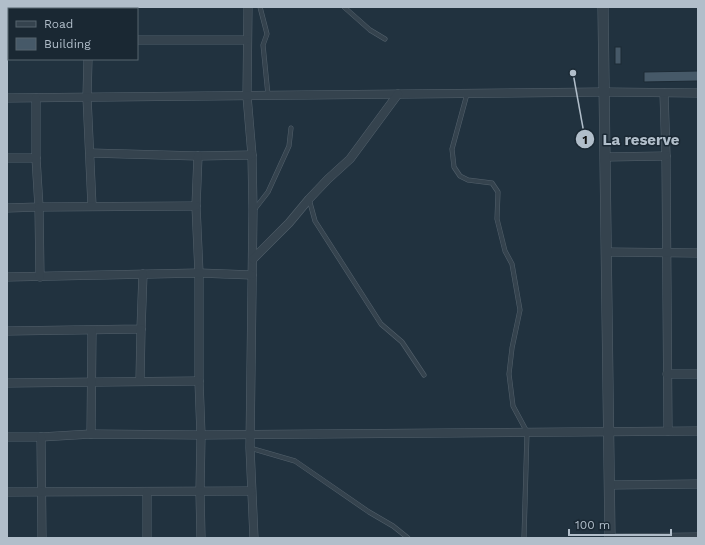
<svg xmlns="http://www.w3.org/2000/svg" width="705" height="545" font-family="'Work Sans',sans-serif">
	<rect width="100%" height="100%" fill="#21323f"/>
	<g fill="#465968" stroke="#1c2a35">
		<rect x="615" y="47" width="6" height="17"/>
		<polygon points="698,71 698,81 644,82 644,72"/>
	</g>
	<g fill="none" stroke-linecap="round" stroke-linejoin="round">
		<g stroke="#53616c" stroke-width="5">
			<g id="service">
				<polyline points="260,7 267,34 263,45 268,95"/>
				<polyline points="344,7 370,30 385,39"/>
				<polyline points="467,94 452,149 454,167 460,176 468,180 492,183 498,192 497,219 505,251 512,264 520,310 512,348 509,374 513,406 527,432 524,538"/>
				<polyline points="309,199 315,221 381,324 402,342 424,375"/>
				<polyline points="254,210 268,192 289,146 291,128"/>
				<polyline points="250,448 295,461 369,512 393,526 408,538"/>
			</g>
		</g>
		<g stroke="#53616c" stroke-width="9">
			<g id="minor">
				<polyline points="248,7 247,96 252,155 253,210 250,448 254,538"/>
				<polyline points="90,9 90,7"/>
				<polyline points="137,40 247,40"/>
				<polyline points="7,43 9,43"/>
				<polyline points="88,59 87,97 92,206"/>
				<polyline points="664,93 666,156 668,431"/>
				<polyline points="7,98 604,92 698,93"/>
				<polyline points="90,153 198,156 252,155"/>
				<polyline points="198,156 196,206 199,273 199,381 201,435 200,492 201,538"/>
				<polyline points="605,157 666,156"/>
				<polyline points="7,158 36,158"/>
				<polyline points="7,208 39,207 36,158 36,98"/>
				<polyline points="606,252 698,253"/>
				<polyline points="253,259 289,223 309,199 328,179 350,159 398,94"/>
				<polyline points="7,277 199,273 252,275"/>
				<polyline points="40,277 39,207 196,206"/>
				<polyline points="7,331 141,329 143,274"/>
				<polyline points="667,374 698,374"/>
				<polyline points="140,381 141,329"/>
				<polyline points="7,383 199,381"/>
				<polyline points="91,434 92,331"/>
				<polyline points="7,437 41,437 91,434 201,435 698,431"/>
				<polyline points="41,437 42,538"/>
				<polyline points="609,485 698,484"/>
				<polyline points="7,492 251,491"/>
				<polyline points="147,538 147,492"/>
				<polyline points="610,538 698,537"/>
			</g>
		</g>
		<g stroke="#53616c" stroke-width="11">
			<polyline id="tertiary" points="603,7 610,538"/>
		</g>
		<use href="#service" stroke="#35434e" stroke-width="4"/>
		<use href="#minor" stroke="#35434e" stroke-width="8"/>
		<use href="#tertiary" stroke="#35434e" stroke-width="10"/>
	</g>
	<path fill="none" stroke="#b1beca" stroke-width="1.5" d="M573 73L585 139"/>
	<g fill="#b1beca" stroke="#1a2833" stroke-width="1.5">
		<circle cx="573" cy="73" r="4"/>
		<circle cx="585" cy="139" r="10"/>
	</g>
	<g font-size="12" text-anchor="middle" font-weight="bold" fill="#111">
		<text x="585" y="144">1</text>
	</g>
	<g font-size="15" text-anchor="middle" font-weight="bold" fill="#b1beca" stroke="#1a2833" stroke-width="3" stroke-linejoin="round" paint-order="stroke">
		<text x="641" y="145">La reserve</text>
	</g>
	<rect width="705" height="545" fill="none" stroke="#b1beca" stroke-width="16"/>
	<rect x="8" y="8" width="130" height="52" fill="#1a2833" stroke="#56646f"/>
	<rect x="16" y="21" width="20" height="6" fill="#35434e" stroke="#56646f"/>
	<text x="44" y="28" font-size="12" fill="#b1beca">Road</text>
	<rect x="16" y="38" width="20" height="12" fill="#465968" stroke="#56646f"/>
	<text x="44" y="48" font-size="12" fill="#b1beca">Building</text>
	<path d="M569 529v6h102v-6" fill="none" stroke="#b1beca" stroke-width="2"/>
	<text x="575" y="529" font-size="12" fill="#b1beca" stroke="#1a2833" stroke-width="3" paint-order="stroke">100 m</text>
</svg>
